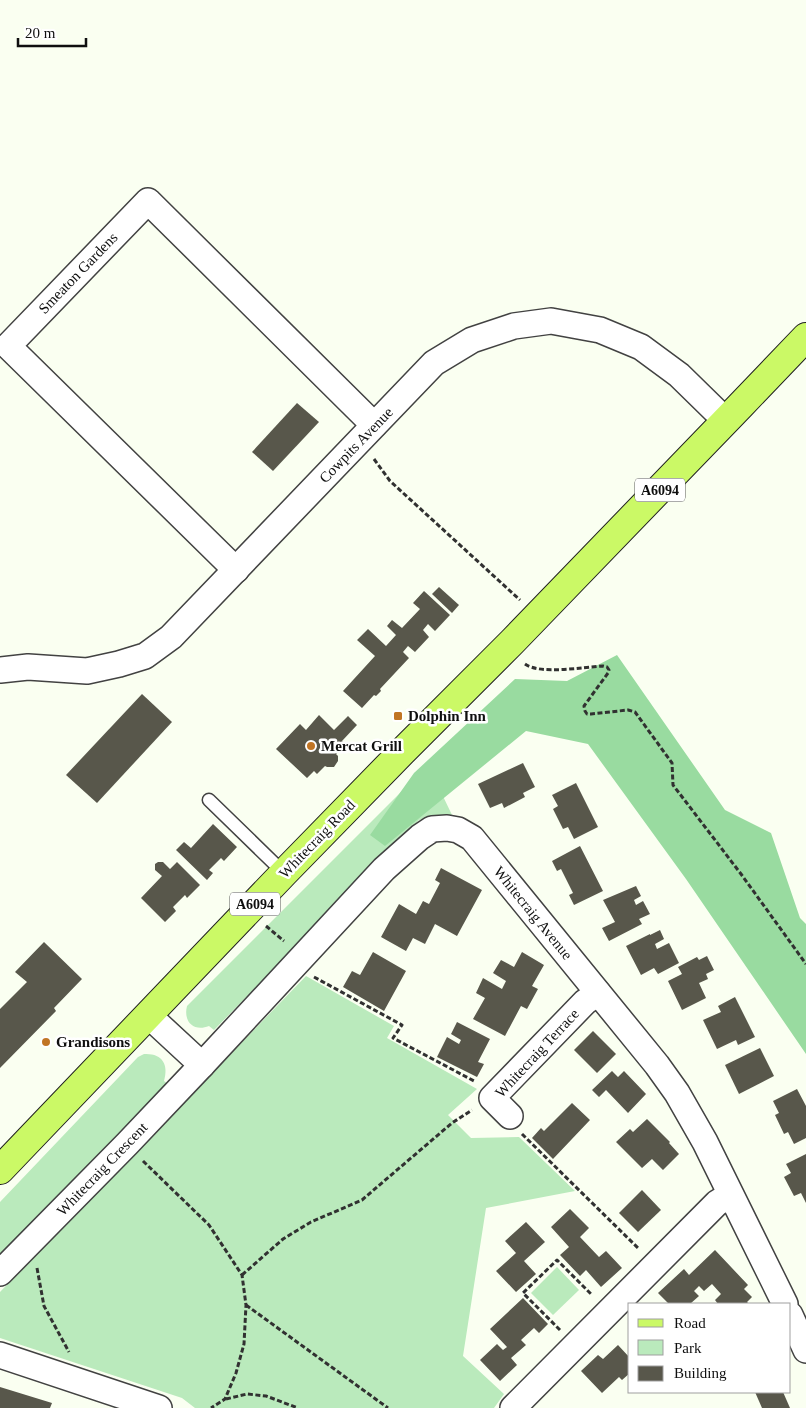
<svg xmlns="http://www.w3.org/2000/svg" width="806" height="1408" font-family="Georgia,serif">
	<rect width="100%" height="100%" fill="#fafff1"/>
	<g fill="#baeabc">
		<path d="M428 765 452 815 437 816 419 820 214 1030 209 1026C194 1032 183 1022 187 1006Z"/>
		<polygon points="306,976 394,1026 387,1038 477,1089 448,1115 471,1138 519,1137 575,1191 486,1208 463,1356 504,1394 494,1408 195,1408 182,1398 0,1338 0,1292"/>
		<path d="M144 1054C162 1053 169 1064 164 1081L168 1084 0 1255V1202L138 1057Z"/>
		<polygon points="557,1267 579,1290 553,1315 531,1293"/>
	</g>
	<polygon fill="#99dba0" points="617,655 725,810 771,833 800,918 806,924 806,1054 686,879 588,744 526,731 385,846 370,835 414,773 515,679 567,681"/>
	<g fill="#58574b">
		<polygon points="297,403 319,422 273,471 252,452"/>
		<polygon points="439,587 459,605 452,613 432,594"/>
		<polygon points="424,591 450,615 435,631 428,624 423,630 429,637 415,652 408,646 403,652 409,658 380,689 381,691 376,696 374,695 362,708 343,691 375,656 357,640 368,629 386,646 396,635 387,626 392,620 402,628 420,609 413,603"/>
		<polygon points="142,694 172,722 97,803 66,775"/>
		<polygon points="319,715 334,730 348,716 357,725 342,741 345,744 336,754 338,756 338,761 334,767 327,767 325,766 317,774 314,771 307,778 276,749 300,724 306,730"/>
		<polygon points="523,763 535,787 523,793 525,797 504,808 502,803 490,808 478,784"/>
		<polygon points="576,783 598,827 574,839 568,827 563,829 553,809 558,806 552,795"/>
		<polygon points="213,824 237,847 224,861 221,858 209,870 213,873 207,880 176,850 184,842 191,848"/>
		<polygon points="580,846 603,891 574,905 569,895 573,893 561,869 557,871 552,861"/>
		<polygon points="158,862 163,862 170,869 177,862 200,885 187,898 185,895 173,907 176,911 165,922 141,898 162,876 155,870 155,864"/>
		<polygon points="441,868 482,890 457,936 435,924 425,944 413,938 406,951 381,937 399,904 416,914 423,901 429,904 440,883 435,880"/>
		<polygon points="636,886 641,896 634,900 636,905 643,901 650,914 639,919 642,924 609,941 602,928 615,922 603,900"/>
		<polygon points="660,930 664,939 655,944 657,949 669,943 679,963 658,974 654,968 641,975 626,946 650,934 650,935"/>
		<polygon points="44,942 82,979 54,1008 56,1011 0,1068 0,1009 27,982 15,972"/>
		<polygon points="373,952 406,971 384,1011 343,987 352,971 360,975"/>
		<polygon points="522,952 544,965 532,986 538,989 527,1009 521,1006 505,1036 473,1019 485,998 476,993 483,978 502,989 506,981 493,973 501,960 514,967"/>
		<polygon points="707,956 714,970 706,974 708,979 699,983 706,998 682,1010 668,981 682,974 678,967 697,957 699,960"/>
		<polygon points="735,997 755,1037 738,1045 736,1040 717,1049 703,1020 721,1012 718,1006"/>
		<polygon points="457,1022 490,1039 478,1062 484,1064 477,1077 437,1057 447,1037 459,1044 461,1040 451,1034"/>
		<polygon points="593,1031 616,1054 597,1073 574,1050"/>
		<polygon points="760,1048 774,1076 739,1094 725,1065"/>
		<polygon points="612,1071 618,1077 624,1071 646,1094 628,1113 606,1090 599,1097 592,1090"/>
		<polygon points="797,1089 806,1106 806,1138 794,1144 788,1132 784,1134 775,1115 779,1113 773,1101"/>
		<polygon points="572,1103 590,1120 553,1159 532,1138 541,1128 544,1131"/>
		<polygon points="647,1119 670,1142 669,1143 679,1154 663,1170 652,1159 642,1168 616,1142 630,1129 633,1132"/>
		<polygon points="806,1154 806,1203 801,1193 794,1196 784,1177 791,1173 786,1164"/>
		<polygon points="642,1190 661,1210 638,1232 619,1213"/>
		<polygon points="570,1209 589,1228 580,1237 599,1257 606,1251 622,1268 601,1287 586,1270 580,1276 560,1255 569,1247 551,1227"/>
		<polygon points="526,1222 545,1242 524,1261 536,1274 516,1292 496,1271 516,1253 505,1241"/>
		<polygon points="715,1250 748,1285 744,1289 752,1297 747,1302 749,1304 718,1304 715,1300 721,1294 712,1284 704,1291 699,1286 694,1291 699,1296 690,1304 669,1304 658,1293 684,1269 689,1275"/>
		<polygon points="523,1298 548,1324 539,1333 534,1328 521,1340 526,1345 511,1358 517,1365 500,1381 480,1360 497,1344 503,1350 507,1347 490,1329"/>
		<polygon points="618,1345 630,1358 630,1373 622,1380 619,1377 602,1393 581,1371 598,1355 603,1359"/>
		<polygon points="0,1387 52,1403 50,1408 0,1408"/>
		<polygon points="755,1392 783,1392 790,1408 762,1408"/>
	</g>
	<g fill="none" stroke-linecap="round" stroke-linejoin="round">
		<g stroke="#424242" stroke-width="15">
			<polyline id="lane" points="209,800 284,873"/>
		</g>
		<g stroke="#424242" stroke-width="28">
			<g id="street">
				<polyline points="236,570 8,346 148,201 374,425"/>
				<polyline points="0,670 28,667 87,671 119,664 145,656 171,637 434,363 472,340 514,326 551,321 600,330 641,347 679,375 726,421"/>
				<polyline points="148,1015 202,1065"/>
				<polyline points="510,1116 492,1098 585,1002 598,993"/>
				<polyline points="0,1273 127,1144 202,1065 384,869 420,837 432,829 447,828 458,830 472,838 657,1065 677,1093 705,1142 785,1304"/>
				<polyline points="790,1315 806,1350"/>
				<polyline points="0,1355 159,1408"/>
				<polyline points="513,1408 717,1203 730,1195"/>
			</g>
		</g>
		<g stroke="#202020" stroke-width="30">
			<polyline id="primary" points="0,1170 284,873 402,752 512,642 740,406 806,337"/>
		</g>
		<g stroke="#313131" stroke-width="3" stroke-dasharray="5 2.5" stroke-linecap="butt">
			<polyline points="374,459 390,481 520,600"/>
			<path d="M525 664C540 675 583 667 603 666L607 667 609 670 608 673 584 706 585 711 587 714H591L628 710 635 712 672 763 673 785 741 874 806 964"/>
			<polyline points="266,926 284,941"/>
			<polyline points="314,977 402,1025 393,1038 476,1082"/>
			<polyline points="522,1134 639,1249"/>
			<polyline points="143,1161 209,1225 242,1275 246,1305 244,1344 236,1373 225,1399 211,1408"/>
			<polyline points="37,1268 44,1306 69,1352"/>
			<polyline points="242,1275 283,1239 311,1222 362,1200 452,1123 472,1110"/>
			<polyline points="246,1305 388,1408"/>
			<polyline points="560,1330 523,1293 557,1260 592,1295"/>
			<polyline points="226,1399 247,1394 266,1396 298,1408"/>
		</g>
		<use href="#lane" stroke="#fff" stroke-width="12"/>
		<use href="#street" stroke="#fff" stroke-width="25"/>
		<use href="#primary" stroke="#cbf966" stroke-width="28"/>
	</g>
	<g fill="#c17525" stroke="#fff" stroke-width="2">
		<rect x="393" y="711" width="10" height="10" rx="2.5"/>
		<circle cx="311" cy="746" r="5"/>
		<circle cx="46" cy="1042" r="5"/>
	</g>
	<g text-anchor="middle" stroke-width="5" stroke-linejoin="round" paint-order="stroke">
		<g fill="#fff" stroke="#575757" stroke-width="1">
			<rect x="635" y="478.5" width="50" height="23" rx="4"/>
			<rect x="230" y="892.5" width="50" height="23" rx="4"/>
		</g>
		<g font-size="14" font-weight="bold" fill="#0f0f0f">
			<text x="660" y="495">A6094</text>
			<text x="255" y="909">A6094</text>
		</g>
		<g font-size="15" fill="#0f0f0f" stroke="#fff">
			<text transform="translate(78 273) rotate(-46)" y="5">Smeaton Gardens</text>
			<text transform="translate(356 445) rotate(-46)" y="5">Cowpits Avenue</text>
			<text transform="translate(317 839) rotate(-46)" y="5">Whitecraig Road</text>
			<text transform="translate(533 913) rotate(51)" y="5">Whitecraig Avenue</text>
			<text transform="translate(537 1053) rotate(-47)" y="5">Whitecraig Terrace</text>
			<text transform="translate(102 1169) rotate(-46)" y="5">Whitecraig Crescent</text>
		</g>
		<g font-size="15" font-weight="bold" fill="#0f0f0f" stroke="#fff" text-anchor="start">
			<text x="408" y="721">Dolphin Inn</text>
			<text x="321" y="751">Mercat Grill</text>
			<text x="56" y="1047">Grandisons</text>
		</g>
	</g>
	<rect x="628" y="1303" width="162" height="90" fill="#ffffff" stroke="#9f9f9f"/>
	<rect x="638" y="1319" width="25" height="8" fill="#cbf966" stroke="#9f9f9f"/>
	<text x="674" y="1328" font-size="15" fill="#0f0f0f">Road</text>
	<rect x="638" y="1340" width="25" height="15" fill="#baeabc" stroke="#9f9f9f"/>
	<text x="674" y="1353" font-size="15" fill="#0f0f0f">Park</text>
	<rect x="638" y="1366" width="25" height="15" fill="#58574b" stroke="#9f9f9f"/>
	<text x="674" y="1378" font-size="15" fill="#0f0f0f">Building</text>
	<path d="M18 38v8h68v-8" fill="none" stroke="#0f0f0f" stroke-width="2.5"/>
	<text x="25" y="38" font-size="15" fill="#0f0f0f" stroke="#ffffff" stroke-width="4" paint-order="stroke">20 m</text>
</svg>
